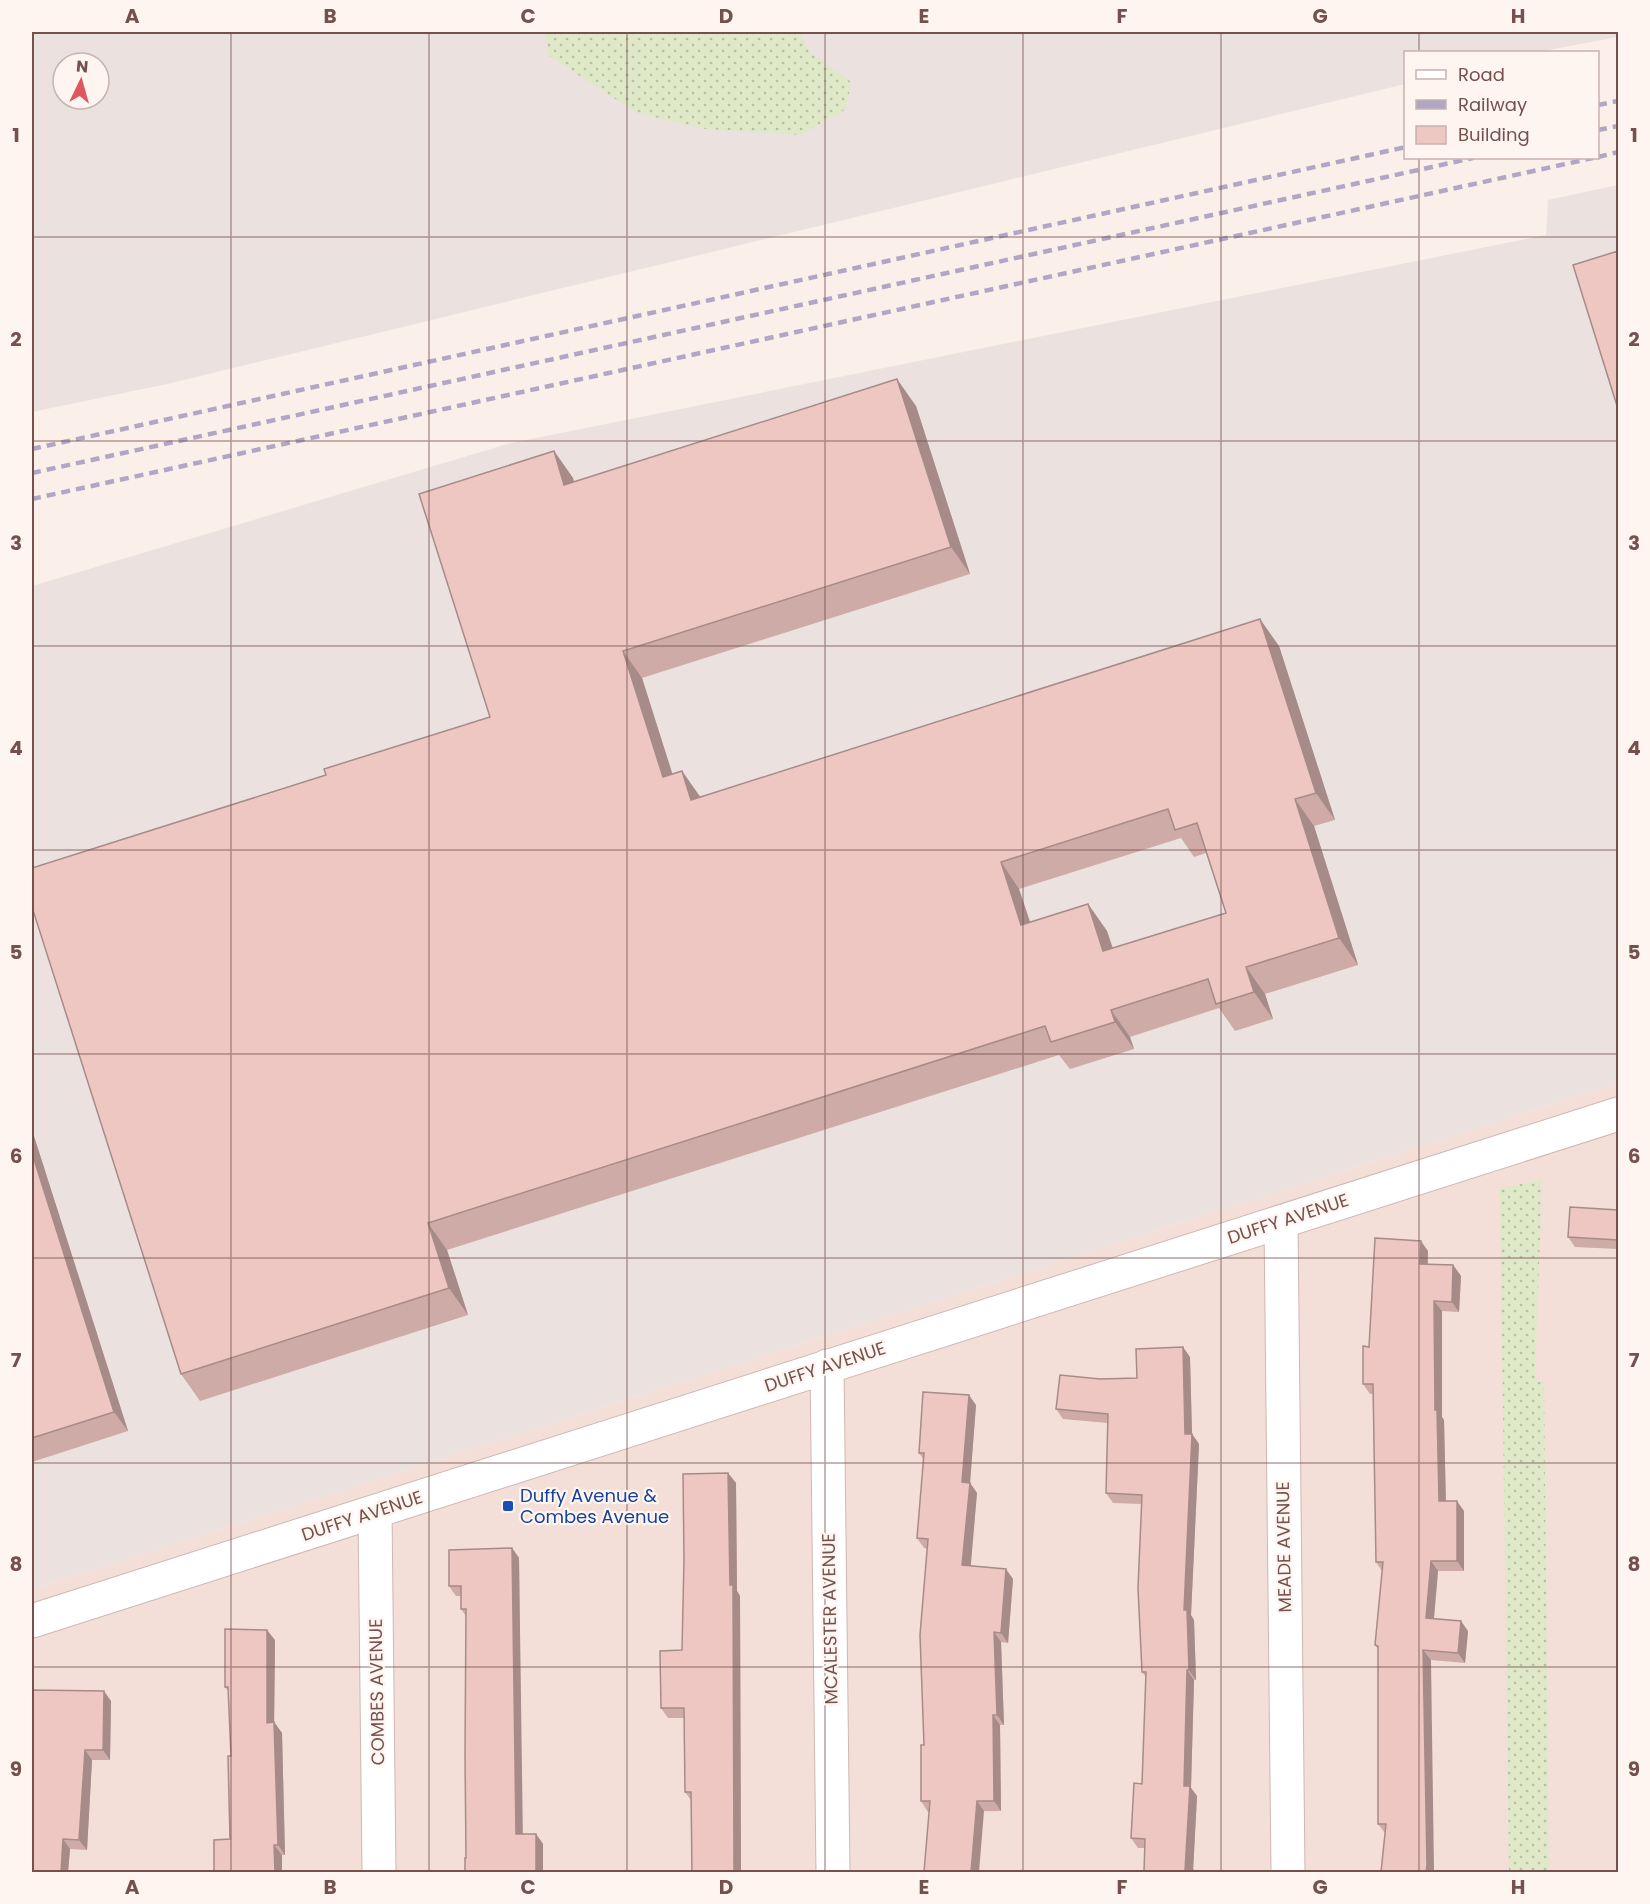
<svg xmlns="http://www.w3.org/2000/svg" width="1650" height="1904" font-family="Poppins,sans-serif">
	<defs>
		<pattern id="grass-dots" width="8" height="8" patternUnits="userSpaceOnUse" patternTransform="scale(1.5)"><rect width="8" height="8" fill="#dfe9c8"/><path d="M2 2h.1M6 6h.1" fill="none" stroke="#b9bfa5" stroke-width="1.8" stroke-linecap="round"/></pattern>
	</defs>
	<rect width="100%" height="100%" fill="#fbefe9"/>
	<polygon fill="#f3dfd8" points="1618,1083 1618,1872 32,1872 32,1589"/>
	<g fill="#ebe1df" fill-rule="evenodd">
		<path d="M32 32H1618V37L1538 52H1406L1405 84 167 384 32 412ZM63 63H99V99H63Z"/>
		<polygon points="1618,185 1618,1083 32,1589 32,586 511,443 1546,235 1548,200"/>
	</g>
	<g fill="url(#grass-dots)">
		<polygon points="544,32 799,32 810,53 851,82 846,109 800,135 706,129 637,113 549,56"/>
		<polygon points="1542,1180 1535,1381 1544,1383 1549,1872 1509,1872 1500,1188"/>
	</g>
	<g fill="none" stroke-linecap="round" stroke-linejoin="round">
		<g stroke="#cfb7b2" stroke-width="35">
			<g id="minor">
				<polyline points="1281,1222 1288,1872"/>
				<polyline points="827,1366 833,1872"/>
				<polyline points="375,1512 379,1872"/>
			</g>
		</g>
		<g stroke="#cfb7b2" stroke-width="35">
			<polyline id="tertiary" points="32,1621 1618,1114"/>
		</g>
		<use href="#minor" stroke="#fff" stroke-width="33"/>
		<use href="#tertiary" stroke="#fff" stroke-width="33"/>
		<g stroke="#afa7c5" stroke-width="4.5" stroke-dasharray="9 6" stroke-linecap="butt">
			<polyline points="1598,105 1618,101"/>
			<polyline points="1598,130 1618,126"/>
			<polyline points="1598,157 1618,152"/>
			<polyline points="32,449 1406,147"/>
			<polyline points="32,473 1473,158"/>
			<polyline points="32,499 1593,158"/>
		</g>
	</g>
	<g fill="#ceaba7" fill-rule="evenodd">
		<path d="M916 406 970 574 642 678 672 774 682 771 700 797 1279 646 1335 820 1314 826 1358 965 1265 994 1273 1019 1235 1031 1219 1008 1130 1037 1134 1049 1070 1069 1059 1055 447 1250 468 1315 200 1401 181 1374 326 775 490 717 554 451 573 478 574 482ZM1181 838 1194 857 1206 853 1226 913 1113 948 1107 931 1088 904 1030 922 1019 889Z"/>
		<polygon points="32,1130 128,1431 32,1462"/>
		<polygon points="1618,1210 1618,1249 1575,1247 1568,1237"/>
		<polygon points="1428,1251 1428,1264 1453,1265 1461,1276 1459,1312 1442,1311 1442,1417 1444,1420 1446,1501 1464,1511 1464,1571 1438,1571 1434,1619 1468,1631 1465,1663 1431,1660 1385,1833 1378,1824 1378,1649 1375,1645 1382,1571 1376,1562 1373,1394 1370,1394 1363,1384 1369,1347"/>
		<polygon points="1190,1357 1192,1434 1199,1444 1191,1615 1194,1620 1196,1680 1194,1680 1191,1788 1197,1796 1193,1870 1144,1848 1138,1848 1131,1838 1142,1784 1146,1677 1142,1672 1142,1504 1113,1503 1106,1493 1108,1423 1063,1419 1056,1409 1100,1379 1137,1378"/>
		<polygon points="976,1405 970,1483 977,1493 970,1566 1013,1579 1008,1643 1001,1642 1004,1725 1000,1725 1001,1811 928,1812 921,1801 924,1745 927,1549 924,1548 917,1538 924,1460 919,1453"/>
		<polygon points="728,1473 736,1483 737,1591 740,1596 741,1872 692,1872 691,1800 685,1792 685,1718 668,1718 661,1708 682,1650"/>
		<polygon points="512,1548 519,1558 522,1834 536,1834 543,1844 543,1872 465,1872 466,1858 466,1616 461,1609 461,1596 456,1596 449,1586"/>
		<polygon points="275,1640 274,1722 282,1733 285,1855 282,1855 230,1839 231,1756 229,1692 225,1687"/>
		<polygon points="32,1690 111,1701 110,1760 92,1760 87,1850 70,1849 68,1872"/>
	</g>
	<g fill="#a78b88">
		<polygon points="897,379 916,406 970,574 951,547"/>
		<polygon points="554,451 573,478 583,512 564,485"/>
		<polygon points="1260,619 1279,646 1335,820 1316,793"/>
		<polygon points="623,651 642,678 682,804 663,777"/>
		<polygon points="682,771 701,798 691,800"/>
		<polygon points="1295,799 1314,826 1358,965 1339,938"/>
		<polygon points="1001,862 1019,889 1040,952 1021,925"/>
		<polygon points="1088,904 1107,931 1122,978 1103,951"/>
		<polygon points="1246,967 1265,994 1273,1019 1254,992"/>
		<polygon points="1111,1010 1130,1037 1134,1049 1115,1022"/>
		<polygon points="32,1130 128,1431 114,1412 32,1153"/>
		<polygon points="428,1223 447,1250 468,1315 449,1288"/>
		<polygon points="1421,1241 1428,1251 1427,1274 1420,1264"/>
		<polygon points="1453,1265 1461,1276 1459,1312 1452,1302"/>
		<polygon points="1434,1301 1442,1311 1442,1417 1444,1420 1446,1511 1439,1501 1435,1410"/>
		<polygon points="1183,1347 1190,1357 1192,1434 1199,1444 1191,1615 1194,1620 1196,1680 1189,1670 1184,1610 1185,1434"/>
		<polygon points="969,1395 976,1405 970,1483 977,1493 970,1575 962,1565 962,1482"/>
		<polygon points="728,1473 736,1483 737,1591 740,1596 741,1872 734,1872"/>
		<polygon points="1457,1501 1464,1511 1464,1571 1457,1561"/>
		<polygon points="512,1548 519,1558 523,1844 516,1834"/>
		<polygon points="1431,1561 1438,1571 1433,1628 1426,1618"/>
		<polygon points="1006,1569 1013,1579 1008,1643 1001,1633"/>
		<polygon points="1461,1621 1468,1631 1465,1663 1458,1653"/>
		<polygon points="267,1630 275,1640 274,1733 267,1723"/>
		<polygon points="994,1632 1001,1642 1004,1725 997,1715"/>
		<polygon points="1423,1650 1431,1660 1434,1872 1426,1872"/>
		<polygon points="1187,1670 1194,1680 1191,1788 1197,1796 1193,1872 1185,1870 1184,1786"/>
		<polygon points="104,1691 111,1701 110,1760 103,1750"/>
		<polygon points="993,1715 1000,1725 1001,1811 994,1801"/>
		<polygon points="274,1722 282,1733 285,1855 278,1845"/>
		<polygon points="85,1750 92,1760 87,1850 79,1840"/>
		<polygon points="977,1801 984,1811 979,1872 971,1872"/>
		<polygon points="536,1834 543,1844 543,1872 536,1872"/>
		<polygon points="63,1839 70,1849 68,1872 61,1872"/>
		<polygon points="274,1845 282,1855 282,1872 275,1872"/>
	</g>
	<g fill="#efc7c2" stroke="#a78b88" stroke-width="1.5" fill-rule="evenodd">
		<polygon points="1618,251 1618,409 1573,265"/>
		<path d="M897 379 951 547 623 651 663 777 682 771 691 800 1260 619 1316 793 1295 799 1339 938 1246 967 1254 992 1216 1004 1208 979 1111 1010 1115 1022 1051 1042 1045 1026 428 1223 449 1288 181 1374 32 907V868L326 775 324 769 490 717 419 494 554 451 564 485ZM1168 809 1175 830 1197 823 1226 913 1103 951 1088 904 1021 925 1001 862Z"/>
		<polygon points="32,1153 114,1412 32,1438"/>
		<polygon points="1570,1207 1618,1210 1618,1240 1568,1237"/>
		<polygon points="1375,1238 1421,1241 1420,1264 1453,1265 1452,1302 1434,1301 1435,1410 1437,1410 1439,1501 1457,1501 1457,1561 1431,1561 1426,1618 1461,1621 1458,1653 1423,1650 1427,1865 1426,1872 1381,1872 1386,1824 1378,1824 1378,1646 1375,1645 1383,1562 1376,1562 1373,1384 1363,1384 1363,1346 1369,1347"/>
		<polygon points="1183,1347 1185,1434 1192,1434 1184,1610 1187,1610 1189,1670 1187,1670 1184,1786 1190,1786 1185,1870 1193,1870 1193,1872 1144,1872 1145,1839 1131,1838 1134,1783 1142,1784 1146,1672 1142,1672 1138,1588 1142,1495 1106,1493 1108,1414 1056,1409 1060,1375 1100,1379 1137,1378 1136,1349"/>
		<polygon points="923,1392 969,1395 962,1482 970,1483 962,1565 1006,1569 1001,1633 994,1632 997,1715 993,1715 994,1801 977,1801 971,1872 924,1872 930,1801 921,1801 921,1745 924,1745 920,1635 928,1539 917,1538 924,1453 919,1453"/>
		<polygon points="728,1473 730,1585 733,1585 734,1872 692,1872 691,1792 685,1792 684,1708 661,1708 660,1651 682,1650 684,1560 683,1474"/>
		<polygon points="512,1548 516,1834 536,1834 536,1872 465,1872 465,1858 466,1858 465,1754 466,1609 461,1609 461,1586 449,1586 449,1550"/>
		<polygon points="225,1629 267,1630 267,1723 274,1722 278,1845 274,1845 275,1872 214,1872 214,1840 230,1839 228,1756 231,1756 228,1687 225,1687"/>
		<polygon points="32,1690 104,1691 103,1750 85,1750 79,1840 63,1839 61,1872 32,1872"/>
	</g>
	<path fill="none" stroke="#75514e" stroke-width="1.5" stroke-opacity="0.55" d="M231 32V1872M429 32V1872M627 32V1872M825 32V1872M1023 32V1872M1221 32V1872M1419 32V52M1419 158V1872M32 237H1618M32 441H1618M32 646H1618M32 850H1618M32 1054H1618M32 1258H1618M32 1463H1618M32 1667H1618"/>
	<rect fill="#1a4fb4" stroke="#fef4f0" stroke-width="2" x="502" y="1500" width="12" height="12" rx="3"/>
	<g text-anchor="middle" stroke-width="4.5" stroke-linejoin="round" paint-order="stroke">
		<g font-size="18" fill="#75514e" stroke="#fef4f0">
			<text transform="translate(1288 1219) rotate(-18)" y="6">DUFFY AVENUE</text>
			<text transform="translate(825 1367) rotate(-18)" y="6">DUFFY AVENUE</text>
			<text transform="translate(362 1516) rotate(-18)" y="6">DUFFY AVENUE</text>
			<text transform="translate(1284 1547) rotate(-91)" y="6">MEADE AVENUE</text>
			<text transform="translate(830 1619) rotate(-91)" y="6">MCALESTER AVENUE</text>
			<text transform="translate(377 1692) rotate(-91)" y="6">COMBES AVENUE</text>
		</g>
		<g font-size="18" fill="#164399" stroke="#fef4f0" text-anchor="start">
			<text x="520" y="1502">Duffy Avenue &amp;<tspan x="520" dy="21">Combes Avenue</tspan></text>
		</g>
	</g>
	<rect width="1650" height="1904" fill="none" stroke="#fef4f0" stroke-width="66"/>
	<rect x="1404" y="51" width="195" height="108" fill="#fef4f0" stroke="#c7b3af" stroke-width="1.5"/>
	<rect x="1416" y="70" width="30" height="9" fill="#ffffff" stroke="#c7b3af" stroke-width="1.5"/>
	<text x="1458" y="81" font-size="18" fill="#75514e">Road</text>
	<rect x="1416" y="100" width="30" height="9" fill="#afa7c5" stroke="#c7b3af" stroke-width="1.5"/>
	<text x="1458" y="111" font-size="18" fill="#75514e">Railway</text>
	<rect x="1416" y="126" width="30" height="18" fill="#efc7c2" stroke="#c7b3af" stroke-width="1.5"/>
	<text x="1458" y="141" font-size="18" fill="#75514e">Building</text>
	<g transform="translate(81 81) rotate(5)"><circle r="28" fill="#fef4f0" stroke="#c7b3af" stroke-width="1.5"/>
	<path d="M0-4.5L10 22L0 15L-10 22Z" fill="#de565f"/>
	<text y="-9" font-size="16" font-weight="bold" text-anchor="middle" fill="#75514e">N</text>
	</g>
	<rect x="33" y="33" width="1584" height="1838" fill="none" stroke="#75514e" stroke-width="2"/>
	<g font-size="20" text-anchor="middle" font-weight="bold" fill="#75514e">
		<text x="132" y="23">A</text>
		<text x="330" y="23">B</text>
		<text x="528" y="23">C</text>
		<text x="726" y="23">D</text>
		<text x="924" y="23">E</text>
		<text x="1122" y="23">F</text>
		<text x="1320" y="23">G</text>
		<text x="1518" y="23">H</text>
		<text x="16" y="142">1</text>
		<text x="1634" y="142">1</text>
		<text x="16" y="346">2</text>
		<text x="1634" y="346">2</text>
		<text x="16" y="550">3</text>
		<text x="1634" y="550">3</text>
		<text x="16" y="755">4</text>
		<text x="1634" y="755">4</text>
		<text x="16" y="959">5</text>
		<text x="1634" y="959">5</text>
		<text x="16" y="1163">6</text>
		<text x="1634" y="1163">6</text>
		<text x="16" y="1367">7</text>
		<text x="1634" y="1367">7</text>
		<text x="16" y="1571">8</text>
		<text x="1634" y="1571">8</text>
		<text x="16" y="1776">9</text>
		<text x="1634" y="1776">9</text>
		<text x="132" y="1894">A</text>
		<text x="330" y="1894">B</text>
		<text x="528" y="1894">C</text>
		<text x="726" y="1894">D</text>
		<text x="924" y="1894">E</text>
		<text x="1122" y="1894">F</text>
		<text x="1320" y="1894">G</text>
		<text x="1518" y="1894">H</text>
	</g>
</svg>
